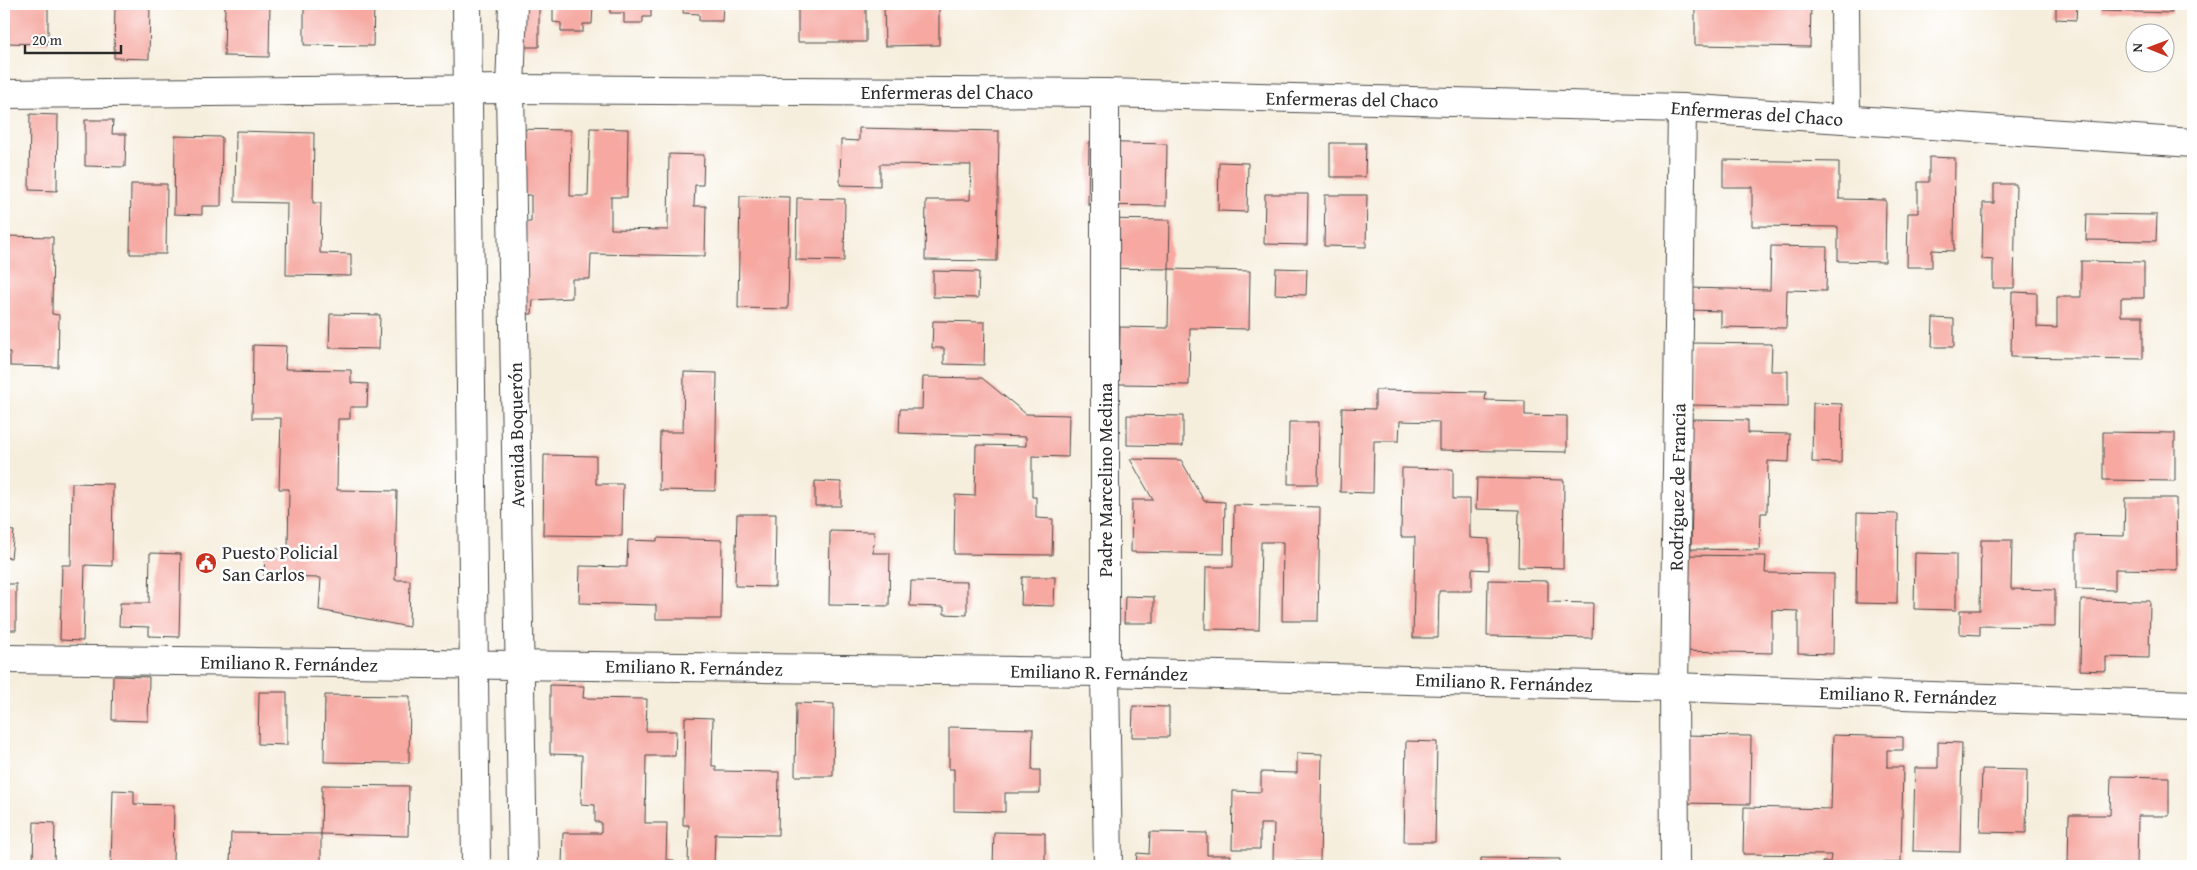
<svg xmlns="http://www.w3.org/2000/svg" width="2197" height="870" font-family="'Gentium Book Plus',serif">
	<rect width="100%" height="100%" fill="#fff"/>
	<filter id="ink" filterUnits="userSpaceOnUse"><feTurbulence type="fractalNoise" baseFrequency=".02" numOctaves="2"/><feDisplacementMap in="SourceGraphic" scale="10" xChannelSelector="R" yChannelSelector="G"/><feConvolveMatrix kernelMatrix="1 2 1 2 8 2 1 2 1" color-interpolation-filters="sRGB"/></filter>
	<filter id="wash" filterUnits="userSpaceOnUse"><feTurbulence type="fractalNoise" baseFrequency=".0096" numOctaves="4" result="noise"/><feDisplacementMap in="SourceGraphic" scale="20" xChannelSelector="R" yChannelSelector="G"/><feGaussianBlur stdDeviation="1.12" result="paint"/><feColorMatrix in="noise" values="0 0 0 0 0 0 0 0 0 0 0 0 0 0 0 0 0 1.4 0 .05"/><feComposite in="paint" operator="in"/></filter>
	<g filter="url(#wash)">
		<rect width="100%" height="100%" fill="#f6eedd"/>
		<g id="blocks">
			<g fill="#f6a8a1">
				<polygon points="4,4 48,4 48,44 4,43"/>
				<polygon points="115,4 150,4 149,59 114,58"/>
				<polygon points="225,4 270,4 269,57 224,56"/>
				<polygon points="304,4 374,4 373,46 304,45"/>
				<polygon points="515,4 539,4 539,47 514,47"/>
				<polygon points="553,4 593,4 592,24 583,24 583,32 561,32 561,23 553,22"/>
				<polygon points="610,4 651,4 651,17 643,17 643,23 624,23 624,13 610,13"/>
				<polygon points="684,4 723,4 722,21 699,21 699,14 683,13"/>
				<rect x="798" y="4" width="68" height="38"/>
				<polygon points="884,4 939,4 939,45 885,46"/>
				<polygon points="1695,4 1811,4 1810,47 1695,45"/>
				<polygon points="2056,4 2077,4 2076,20 2056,19"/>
				<polygon points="2101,4 2172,4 2172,13 2101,11"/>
				<polygon points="30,114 58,115 57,191 29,190"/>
				<polygon points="85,120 113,120 112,134 126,134 125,167 85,166"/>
				<polygon points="590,128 628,129 627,197 611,197 611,229 668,230 669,154 704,155 703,185 695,185 694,206 706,206 705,256 591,254 590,279 572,279 572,298 533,300 532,314 502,314 503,222 531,222 531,195 509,195 510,129 571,130 570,196 588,196"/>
				<polygon points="859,128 999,131 997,261 925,260 926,200 970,200 971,165 880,164 880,186 840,185 841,140 859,141"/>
				<polygon points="236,131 314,133 313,203 321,203 320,253 351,254 351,276 286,275 287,203 235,202"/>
				<polygon points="175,136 222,137 221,206 202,206 202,215 174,214"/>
				<polygon points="1089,142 1167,144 1166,206 1088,205"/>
				<polygon points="1330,143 1366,143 1365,177 1330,177"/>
				<polygon points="1929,157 1955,158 1954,251 1932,250 1932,267 1907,267 1908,213 1918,213 1918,182 1929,182"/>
				<polygon points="1723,160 1839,162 1839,199 1886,200 1885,262 1838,261 1838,227 1752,226 1752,187 1723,187"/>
				<polygon points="1219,162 1248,163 1247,212 1218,211"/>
				<polygon points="131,184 167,184 166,254 130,254"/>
				<polygon points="1994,184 2016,184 2014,288 1993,288 1993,260 1982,259 1983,203 1994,203"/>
				<polygon points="1265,194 1308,194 1307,245 1264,244"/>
				<polygon points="1325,195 1367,195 1366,247 1324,246"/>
				<polygon points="740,196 790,197 788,309 738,308"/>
				<polygon points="797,198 845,199 844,261 796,260"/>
				<polygon points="2087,214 2157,215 2156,241 2086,240"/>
				<polygon points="1095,219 1170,220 1169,269 1250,271 1249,329 1190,328 1189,385 1119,384 1120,327 1168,328 1169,269 1094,268"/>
				<polygon points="4,236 53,237 52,314 59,315 58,367 10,366 10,352 4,352"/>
				<polygon points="1771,246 1827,247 1826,291 1787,290 1786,328 1721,327 1721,311 1690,310 1690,288 1770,290"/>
				<polygon points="2081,261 2144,262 2144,298 2121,298 2121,316 2143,316 2143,359 2011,357 2012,292 2037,293 2037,327 2057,328 2057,297 2081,297"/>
				<polygon points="1276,268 1307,269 1306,295 1275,294"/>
				<polygon points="933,271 979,272 978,298 933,297"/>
				<polygon points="330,314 380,315 379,349 329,348"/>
				<polygon points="1933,318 1954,319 1954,347 1932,347"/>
				<polygon points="933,321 985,322 984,365 944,364 944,348 932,348"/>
				<polygon points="1692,343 1772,344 1771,371 1788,371 1788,407 1691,405"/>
				<polygon points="253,345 286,346 285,369 351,370 351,383 368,384 367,407 350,407 350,419 338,419 337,490 397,491 395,580 410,580 409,627 319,610 321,578 264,577 265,549 288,549 289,489 279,489 281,418 252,418"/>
				<polygon points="684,372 717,373 715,491 659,490 660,432 683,432"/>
				<polygon points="923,377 982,378 1026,414 1069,415 1068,457 1032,456 1032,497 1036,497 1036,518 1053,519 1052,555 954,554 955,495 975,496 976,445 1026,446 1026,437 899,433 900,409 922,409"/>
				<polygon points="1375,390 1486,392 1485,400 1525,401 1525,415 1567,416 1567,452 1439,450 1439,422 1400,421 1399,441 1374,441 1373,493 1340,492 1342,408 1375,409"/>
				<polygon points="1813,403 1842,404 1841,463 1812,462"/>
				<polygon points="1127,415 1183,416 1183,446 1127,445"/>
				<polygon points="1690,419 1748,420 1748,433 1790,434 1789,462 1768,461 1767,513 1761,513 1760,550 1691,549 1693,460 1689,460"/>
				<polygon points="1289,422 1319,422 1318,484 1288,484"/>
				<polygon points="2103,432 2175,433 2175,481 2103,480"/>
				<polygon points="544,455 596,456 596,484 623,484 622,536 543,535"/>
				<polygon points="1130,459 1181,460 1204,501 1225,502 1224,554 1131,552 1132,500 1153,500"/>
				<polygon points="1402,468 1453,469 1453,499 1470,499 1470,538 1489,539 1489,570 1472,569 1472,591 1439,591 1438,638 1413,638 1415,537 1401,537"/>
				<polygon points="1477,478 1564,480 1563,568 1518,567 1519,510 1476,509"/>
				<polygon points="815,481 841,482 841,506 815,506"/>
				<polygon points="72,483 113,484 112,566 85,565 83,641 60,640 62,565 71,565"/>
				<polygon points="2125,498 2176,498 2177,570 2115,569 2115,590 2076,589 2076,535 2124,536"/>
				<polygon points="1234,505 1320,507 1318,621 1282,621 1283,542 1261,542 1259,630 1205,629 1206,567 1233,567"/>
				<polygon points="1857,513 1898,514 1897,604 1856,603"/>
				<polygon points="737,514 776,514 775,587 735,586"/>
				<polygon points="4,530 14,531 11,558 4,557"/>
				<polygon points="830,531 874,532 873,553 890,553 889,606 829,605"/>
				<polygon points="657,538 722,540 721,619 656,619 656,605 579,603 580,566 627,567 628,540 657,541"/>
				<polygon points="1981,540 2012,540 2011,589 2055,590 2055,627 1980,626 1980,635 1960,634 1960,610 1980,610"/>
				<polygon points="150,553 181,554 179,637 149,636 149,627 119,626 120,603 149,603"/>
				<polygon points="1915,553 1956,554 1956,610 1914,609"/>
				<polygon points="1682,555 1766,556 1765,573 1834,574 1833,654 1798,653 1798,611 1772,610 1772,653 1680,651"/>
				<polygon points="1022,577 1055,577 1054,606 1021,605"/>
				<polygon points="1488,580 1548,581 1548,602 1593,603 1592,638 1487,636"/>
				<polygon points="911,581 967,582 967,615 944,614 944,607 910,606"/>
				<rect x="4" y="584" width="12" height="46"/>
				<polygon points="1125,596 1154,597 1154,623 1124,623"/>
				<polygon points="2081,600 2150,601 2149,658 2106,657 2106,671 2080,670"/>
				<polygon points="113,676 149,677 148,721 112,720"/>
				<polygon points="550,685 584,686 583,698 647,699 646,731 676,731 675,756 646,756 645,823 667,823 666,860 674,860 674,866 562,866 563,833 601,833 601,822 595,822 595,805 581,804 582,755 550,754"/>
				<polygon points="259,692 287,692 287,745 258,744"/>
				<polygon points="325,695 410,696 409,763 324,762"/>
				<polygon points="796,703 834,704 833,776 795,776"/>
				<polygon points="1133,706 1169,707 1169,737 1132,737"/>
				<polygon points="685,717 713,718 712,766 716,766 716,771 779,772 778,835 715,834 714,866 688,866 689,825 683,825"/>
				<polygon points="949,727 1033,729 1032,770 1040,770 1040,793 1005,793 1005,812 954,811 954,769 949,769"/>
				<polygon points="1679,735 1751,736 1750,804 1678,803"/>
				<polygon points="1833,735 1903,737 1903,750 1887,750 1887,767 1903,767 1901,863 1843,862 1843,866 1822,866 1822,862 1830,862 1831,855 1743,854 1744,807 1831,809"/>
				<polygon points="1406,741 1437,742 1435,842 1404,842"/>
				<polygon points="1938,742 1962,743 1960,852 1913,851 1915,768 1938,768"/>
				<polygon points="1297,753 1322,754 1320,862 1273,861 1274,824 1260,824 1260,849 1232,849 1233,791 1261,792 1261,772 1297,773"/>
				<polygon points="1982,769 2027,770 2026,833 1980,832"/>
				<polygon points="2111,776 2169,777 2169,816 2138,816 2137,866 2068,866 2069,815 2110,815"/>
				<polygon points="322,785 409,786 408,836 321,834"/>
				<polygon points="113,790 134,791 134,804 174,805 173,866 111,866"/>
				<polygon points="34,822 55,823 54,866 33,866"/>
				<polygon points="4,830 9,830 8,866 4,866"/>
				<polygon points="994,832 1045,833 1045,866 993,866"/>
				<polygon points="1150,832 1207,833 1207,855 1231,855 1230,866 1136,866 1137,853 1149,854"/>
				<polygon points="231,833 321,834 321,864 329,864 329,866 230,866"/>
				<polygon points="1481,858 1560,859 1560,866 1481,866"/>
			</g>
		</g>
	</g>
	<g filter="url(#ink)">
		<use href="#blocks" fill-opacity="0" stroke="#494846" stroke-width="1"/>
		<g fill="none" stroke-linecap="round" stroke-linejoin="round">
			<g stroke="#494846" stroke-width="30">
				<g id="minor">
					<polyline points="467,4 476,866"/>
					<polyline points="513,4 510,89 523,866"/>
					<polyline points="1845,4 1846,118"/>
					<polyline points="1105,93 1105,672 1108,866"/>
					<polyline points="4,94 510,89 1105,93 1682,108 2193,143"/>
					<polyline points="4,659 1105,672 1674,687 2193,705"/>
					<polyline points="1675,866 1674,687 1682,108"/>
				</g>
			</g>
			<use href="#minor" stroke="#fff" stroke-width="28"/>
		</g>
	</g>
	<defs>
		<g id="civic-disc" transform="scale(1.125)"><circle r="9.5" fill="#c8321e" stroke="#fff"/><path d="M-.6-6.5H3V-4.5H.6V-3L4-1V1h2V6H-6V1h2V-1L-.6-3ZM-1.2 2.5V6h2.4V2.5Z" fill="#fff"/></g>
	</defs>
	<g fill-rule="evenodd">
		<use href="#civic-disc" x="206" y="563"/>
	</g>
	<g text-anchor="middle" stroke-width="5" stroke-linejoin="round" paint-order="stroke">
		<g font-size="19" fill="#2b2b2b" stroke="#fff">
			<text x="947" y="99">Enfermeras del Chaco</text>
			<text transform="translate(1352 99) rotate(1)" y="7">Enfermeras del Chaco</text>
			<text transform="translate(1757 113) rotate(4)" y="7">Enfermeras del Chaco</text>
			<text transform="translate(516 435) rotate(-91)" y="7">Avenida Boquerón</text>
			<text transform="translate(1105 480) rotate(-90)" y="7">Padre Marcelino Medina</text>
			<text transform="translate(1677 487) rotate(-89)" y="7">Rodríguez de Francia</text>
			<text transform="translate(289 663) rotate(1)" y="7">Emiliano R. Fernández</text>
			<text transform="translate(694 667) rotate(1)" y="7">Emiliano R. Fernández</text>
			<text transform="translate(1099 672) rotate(1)" y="7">Emiliano R. Fernández</text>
			<text transform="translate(1504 682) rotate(2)" y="7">Emiliano R. Fernández</text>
			<text transform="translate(1908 695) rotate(2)" y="7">Emiliano R. Fernández</text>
		</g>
		<g font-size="19" fill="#2b2b2b" stroke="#fff" text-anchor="start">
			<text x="222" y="559">Puesto Policial<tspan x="222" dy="22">San Carlos</tspan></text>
		</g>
	</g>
	<rect width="2197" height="870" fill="none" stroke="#fff" stroke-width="20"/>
	<g transform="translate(2150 48) rotate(271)"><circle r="24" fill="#ffffff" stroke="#aaaaaa"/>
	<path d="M0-4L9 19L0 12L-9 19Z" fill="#c8321e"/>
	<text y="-8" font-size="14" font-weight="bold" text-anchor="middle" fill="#2b2b2b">N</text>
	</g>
	<path d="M25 45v8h96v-8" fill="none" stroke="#2b2b2b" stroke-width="2.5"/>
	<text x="32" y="45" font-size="15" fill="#2b2b2b" stroke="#ffffff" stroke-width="4" paint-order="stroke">20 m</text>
</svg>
